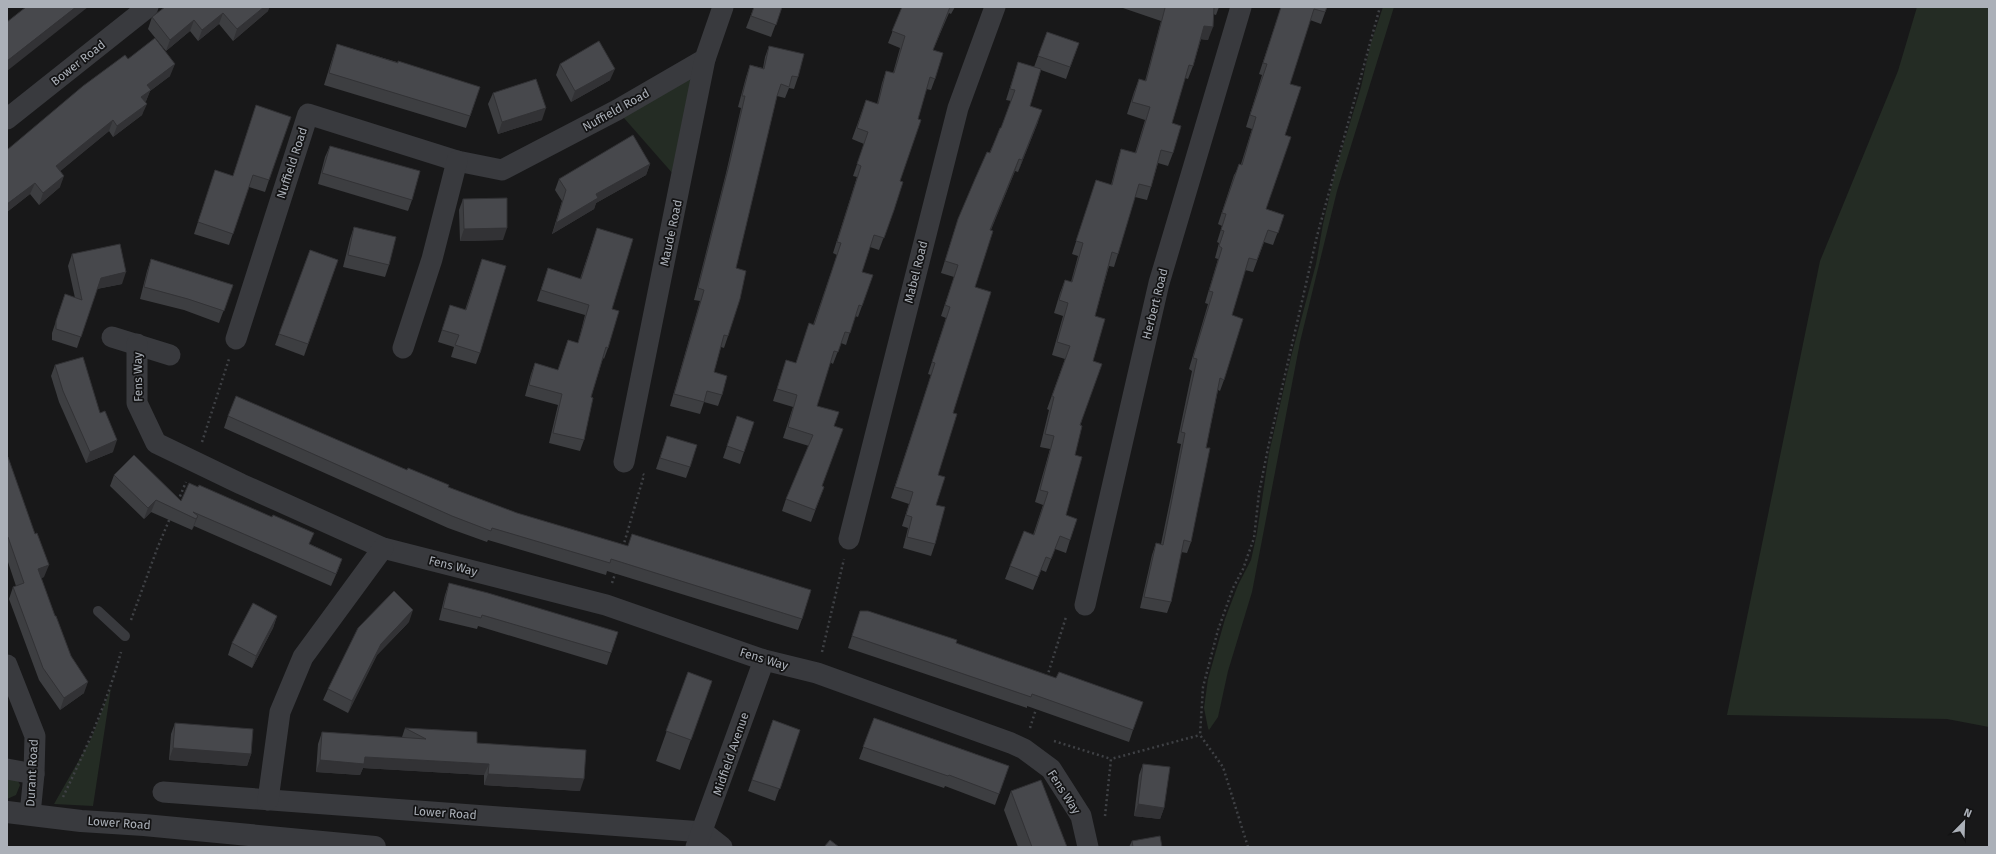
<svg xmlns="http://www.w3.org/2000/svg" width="1996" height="854" font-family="'Fira Sans',sans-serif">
	<rect width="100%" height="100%" fill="#181819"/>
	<g fill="#242c24">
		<polygon points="1383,7 1394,7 1337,191 1300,342 1252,592 1228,671 1218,717 1209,730 1208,728 1204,708 1208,679 1225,619 1238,585 1251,560 1257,533 1269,453 1291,357 1316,264 1323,224 1335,172 1361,87 1370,46"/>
		<polygon points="1917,7 1989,7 1989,727 1947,719 1727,715 1820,261 1898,71"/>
		<polygon points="705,59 681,183 617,110"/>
		<polygon points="111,688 93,806 54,804 91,739"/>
		<polygon points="7,774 18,781 20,785 16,795 7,799"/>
	</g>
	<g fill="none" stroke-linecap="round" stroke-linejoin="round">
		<g stroke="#3f4145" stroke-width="2.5" stroke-dasharray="2 3" stroke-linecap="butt">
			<polyline points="202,442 229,359"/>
			<polyline points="178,501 186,482"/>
			<polyline points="623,547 644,475 643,474"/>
			<polyline points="612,583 616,571"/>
			<polyline points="131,620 157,549 170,518"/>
			<polyline points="822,652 844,559"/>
			<polyline points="1047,677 1066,617"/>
			<polyline points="1030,728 1037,706"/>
			<polyline points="1054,741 1111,759"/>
			<path d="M63 797C86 749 107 703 121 652"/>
			<polyline points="1105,816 1111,759 1200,735"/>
			<polyline points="1248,847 1223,767 1200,735 1203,687 1218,630 1233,588 1243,569 1254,538 1259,493 1268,448 1294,336 1317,236 1380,7"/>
		</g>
		<polyline stroke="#393a3e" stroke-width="10" points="98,611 125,636"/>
		<g stroke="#393a3e" stroke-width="21">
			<polyline points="7,119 148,7"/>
			<polyline points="112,337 170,355"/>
			<polyline points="236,339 308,114 457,161 502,170 617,110 705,59"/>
			<polyline points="137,344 137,403 156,443 241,484 383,548 606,605 764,660 817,673 1011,743 1024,749 1051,769 1081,816 1088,847"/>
			<polyline points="403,348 432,259 457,161"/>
			<polyline points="624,462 705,59 723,7"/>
			<polyline points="849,539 958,108 995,7"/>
			<polyline points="1085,605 1159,283 1241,7"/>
			<polyline points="7,665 35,736 34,774 30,814"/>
			<polyline points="7,769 34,774"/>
			<polyline points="163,792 703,832 722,847"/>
			<polyline points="268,800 280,712 303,657 383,548"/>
			<polyline points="696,847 764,660"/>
		</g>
		<polyline stroke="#393a3e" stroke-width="22" points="7,812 81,821 144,825 375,847"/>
	</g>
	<g fill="#3d3e41">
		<polygon points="165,7 269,7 268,11 233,41 219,24 198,41 190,31 166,51 148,29 152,17"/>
		<polygon points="754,7 782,7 771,37 746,28"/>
		<polygon points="902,7 955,7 951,14 949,13 933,50 935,79 931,90 926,89 900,181 894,210 879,250 870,247 862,272 862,306 858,317 855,316 846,345 841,343 833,364 830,362 817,406 834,426 822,486 824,487 811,522 782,511 786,499 809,446 783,438 793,407 773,401 786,360 796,363 809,323 813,325 837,255 833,253 857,177 853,176 864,144 852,139 866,100 877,104 882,83 886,71 893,73 900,48 888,43"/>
		<polygon points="1120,7 1219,7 1216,15 1213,14 1208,40 1201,39 1193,66 1188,79 1185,78 1172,123 1173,153 1168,166 1158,163 1151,187 1147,200 1135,197 1118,254 1114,267 1109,266 1095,316 1093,361 1075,455 1066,515 1070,540 1066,553 1055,549 1046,572 1041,570 1033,590 1005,579 1010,566 1033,535 1043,505 1035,502 1050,449 1040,447 1049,410 1047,409 1065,359 1052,355 1063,316 1054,313 1060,293 1065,280 1071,282 1078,256 1072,254 1096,180 1111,185 1117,162 1121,149 1135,153 1145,120 1127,114 1134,92 1139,79 1145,81 1161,21"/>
		<polygon points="1281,7 1327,7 1321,24 1310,20 1290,84 1285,135 1266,209 1284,215 1273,245 1264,242 1253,272 1245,270 1232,315 1224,380 1220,391 1218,390 1206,448 1191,542 1187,553 1181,552 1171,602 1167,613 1140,608 1152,555 1156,543 1161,544 1171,496 1181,444 1177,443 1192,371 1189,369 1208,304 1205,303 1218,259 1215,258 1219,243 1217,242 1222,226 1218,224 1234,175 1241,164 1252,129 1246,127 1262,75 1259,74"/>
		<polygon points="1047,32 1079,43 1066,79 1041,70 1030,106 1038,122 1018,172 1015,171 991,230 975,287 953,413 938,475 936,505 935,544 931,556 903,548 908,528 902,526 909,504 891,498 931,375 928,374 946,318 941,316 954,277 941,273 958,219 1001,128 1011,101 1006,100 1018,62 1034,67"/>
		<polygon points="337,44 480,87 466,128 324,85 333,56"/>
		<polygon points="769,46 798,77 794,89 789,88 785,98 777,96 736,268 728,336 724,348 721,347 714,372 722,395 718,406 704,402 700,414 670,406 700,301 694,300 726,173 741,108 738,107 746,77 750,65 763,68 765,57"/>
		<polygon points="128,59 170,76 150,91 146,101 145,102 142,115 113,137 109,131 60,171 60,187 39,205 30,194 7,212"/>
		<polygon points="560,64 610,80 571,102 556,75"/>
		<polygon points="493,93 542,120 498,134 488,104"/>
		<polygon points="256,105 269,180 265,192 249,187 229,245 194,234 215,170 233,176"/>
		<polygon points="330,146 412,200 408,211 318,184 325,157"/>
		<polygon points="650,164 646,175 596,203 594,209 552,234 562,201 555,190 559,179"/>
		<polygon points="463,199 503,240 460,241 459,210"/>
		<polygon points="354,227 389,265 385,277 343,267 350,239"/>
		<polygon points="597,228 612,309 608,348 604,359 603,358 591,397 584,440 580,451 549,443 558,405 525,396 531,374 535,363 558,370 568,340 578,343 585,315 537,301 548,268 580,279"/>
		<polygon points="310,250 338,260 304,356 275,345"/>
		<polygon points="72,254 122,284 97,289 77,348 52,340 52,333 65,294 75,298 68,266"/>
		<polygon points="151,259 233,285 219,323 184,310 140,299 147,271"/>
		<polygon points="482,259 480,353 476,364 451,357 454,347 438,342 450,305 465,310"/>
		<polygon points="55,365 100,413 113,452 86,463 59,402 51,376"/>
		<polygon points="228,416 407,470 448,487 517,513 628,546 632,534 802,619 798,630 607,571 606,575 488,540 487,542 448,528 224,428"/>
		<polygon points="733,428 744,452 740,464 723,458"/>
		<polygon points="667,436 690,467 686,478 656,469"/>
		<polygon points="7,458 44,577 41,578 55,616 84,693 60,710 39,680 9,599 13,587 16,586 7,559"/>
		<polygon points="114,475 181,501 310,544 342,559 338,570 331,586 194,526 192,530 151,512 144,519 110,486"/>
		<polygon points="449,583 611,653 607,665 478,626 477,629 439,620 445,595"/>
		<polygon points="860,611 956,643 1133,730 1129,742 1027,706 1027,708 848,648"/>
		<polygon points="277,616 273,628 252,668 228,655 232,643"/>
		<polygon points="409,622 377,655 348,713 323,700 328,689"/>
		<polygon points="688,672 712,681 680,770 656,761"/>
		<polygon points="874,718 1009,766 995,805 945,786 944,788 859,759"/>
		<polygon points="773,720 800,730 775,801 748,791"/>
		<polygon points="175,723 251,754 247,766 169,760 171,734"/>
		<polygon points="405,728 477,743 580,791 484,785 484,775 363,768 360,775 316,772 318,744 322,732 402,737"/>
		<polygon points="1143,764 1164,808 1160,819 1134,816 1139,775"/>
		<polygon points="1011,791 1067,847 1018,847 1004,810"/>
		<polygon points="1132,841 1162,847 1129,847"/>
	</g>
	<g fill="#323235">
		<polygon points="76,7 88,7 7,71 7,61"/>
		<polygon points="264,7 269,7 268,11 233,41 237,29"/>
		<polygon points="223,13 219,24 198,41 202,30"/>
		<polygon points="194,20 190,31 166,51 170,40"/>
		<polygon points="1204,26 1213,27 1208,40 1199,39"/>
		<polygon points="175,64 170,76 150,91 146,101 137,108 141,97 147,85"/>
		<polygon points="615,69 610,80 571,102 575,91"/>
		<polygon points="147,104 142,115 113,137 117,126"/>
		<polygon points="546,108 542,120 498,134 502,122"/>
		<polygon points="1042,110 1038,122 1018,172 1022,160"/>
		<polygon points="113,120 109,131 52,178 56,166"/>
		<polygon points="1019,159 1015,171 986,241 990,230"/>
		<polygon points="650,164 646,175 596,203 594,209 552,234 556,223 596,194"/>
		<polygon points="64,176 60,187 39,205 43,193"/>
		<polygon points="35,183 30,194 7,212 7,204"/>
		<polygon points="507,228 503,240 460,241 464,229"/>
		<polygon points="126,272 122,284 96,289 101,278"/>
		<polygon points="117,440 113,452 86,463 90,452"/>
		<polygon points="156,500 151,512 144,519 148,508"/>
		<polygon points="198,516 193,528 192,530 196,519"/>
		<polygon points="49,565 44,577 34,581 38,569"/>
		<polygon points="413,610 409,622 377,655 348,713 352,701 381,644"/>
		<polygon points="277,616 273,628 252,668 256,656"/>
		<polygon points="88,682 84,693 60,710 64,698"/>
		<polygon points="173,748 251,754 247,766 169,760"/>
		<polygon points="365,757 489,764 484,775 363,768 360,775 316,772 320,760"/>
		<polygon points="488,774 584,779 580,791 484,785"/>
		<polygon points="1138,804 1164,808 1160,819 1134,816"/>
	</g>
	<g fill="#47484c" stroke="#323235">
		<polygon points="26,7 76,7 7,61 7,22"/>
		<polygon points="165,7 264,7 237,29 223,13 202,30 194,20 170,40 152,17"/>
		<polygon points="754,7 782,7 776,25 751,16"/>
		<polygon points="902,7 950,7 933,50 943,53 935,79 930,77 918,119 921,120 900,181 903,182 894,210 884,238 874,235 862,272 873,275 862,306 859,305 850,333 845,332 838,352 834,351 817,406 839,412 834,426 843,429 822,486 824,487 815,510 786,499 813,435 788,427 797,395 777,389 786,360 796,363 809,323 814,325 841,243 837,242 861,166 857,164 868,132 857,128 866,100 878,104 886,71 894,73 905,36 892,31"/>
		<polygon points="1163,7 1214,7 1213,27 1204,26 1193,66 1189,65 1172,123 1181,126 1173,153 1161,150 1151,187 1139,184 1118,254 1112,252 1095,316 1105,319 1093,361 1102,364 1080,425 1082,426 1075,455 1082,457 1066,515 1077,519 1070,540 1060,536 1051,559 1046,557 1038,577 1010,566 1024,531 1034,535 1048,492 1040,490 1054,436 1045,434 1054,397 1052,396 1070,346 1057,342 1068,303 1059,300 1065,280 1072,282 1083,243 1076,241 1096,180 1112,185 1121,149 1136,153 1150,107 1132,102 1139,79 1146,81 1165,8"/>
		<polygon points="1281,7 1327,7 1325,12 1314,9 1290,84 1301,87 1285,135 1291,137 1266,209 1284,215 1278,233 1268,230 1257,260 1249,258 1232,315 1243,319 1224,380 1220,378 1206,448 1210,448 1191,542 1184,540 1171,602 1144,597 1156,543 1163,545 1175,484 1185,433 1181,432 1197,359 1193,358 1213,292 1209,291 1222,248 1219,246 1224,231 1221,230 1226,214 1222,213 1239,164 1242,165 1256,117 1250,115 1267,64 1263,63"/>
		<polygon points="1047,32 1079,43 1070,67 1038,56"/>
		<polygon points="155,38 175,64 147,85 151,90 141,97 147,104 117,126 113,120 56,166 64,176 43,193 35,183 7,204 7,150 83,86 125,55 128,59"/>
		<polygon points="599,41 615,69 575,91 560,64"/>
		<polygon points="337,44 398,63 398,61 480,87 470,116 329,73"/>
		<polygon points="769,46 804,54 798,77 792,76 789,87 781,84 777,96 736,268 746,271 740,299 728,336 724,335 714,372 727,376 722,395 707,391 704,402 674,394 704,290 698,288 730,161 745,96 742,96 750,65 764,69"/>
		<polygon points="1018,62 1041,69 1030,106 1042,110 1022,160 1019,159 990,230 993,231 975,287 991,292 953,413 957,414 938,475 945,477 936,505 945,507 935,544 907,537 912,517 906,515 913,492 895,487 935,363 932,362 950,307 945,305 958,265 945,261 958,219 975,179 987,152 990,153 1000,128 1001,128 1015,90 1010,89"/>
		<polygon points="536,79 546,108 502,122 493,93"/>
		<polygon points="256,105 291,117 269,180 253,175 233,234 198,222 215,170 233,176"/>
		<polygon points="633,135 650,164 596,194 598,198 556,223 566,190 559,179"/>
		<polygon points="330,146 420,171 412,200 322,173"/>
		<polygon points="507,198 507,228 464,229 463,199"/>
		<polygon points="354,227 396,237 389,265 348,255"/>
		<polygon points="597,228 633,239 612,309 619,311 608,348 606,347 591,397 593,398 584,440 553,433 562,394 529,385 535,363 558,370 568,340 578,343 589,305 541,290 548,268 581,279"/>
		<polygon points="120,244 126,272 101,278 81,337 56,329 56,321 65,294 82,300 72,254"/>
		<polygon points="310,250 338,260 308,344 279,334"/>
		<polygon points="151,259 233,285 224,311 188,299 144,287"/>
		<polygon points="482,259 506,266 480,353 455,345 459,335 442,330 450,305 466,310"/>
		<polygon points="83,357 100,413 105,411 117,440 90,452 63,391 55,365"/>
		<polygon points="236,396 407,470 408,468 449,485 448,487 517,513 628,546 632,534 811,590 802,619 611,559 610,563 492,528 491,531 452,516 228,416"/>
		<polygon points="737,416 754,422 744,452 727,446"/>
		<polygon points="667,436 697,445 690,467 660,458"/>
		<polygon points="134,455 181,501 189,483 198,487 199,485 272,517 273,515 314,533 309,544 342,559 336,574 193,512 198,516 196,519 156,500 148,508 114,475"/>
		<polygon points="8,457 35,534 37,533 49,565 38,569 55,616 56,616 71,656 88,682 64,698 43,668 13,587 24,583 8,537 7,537 7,458"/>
		<polygon points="449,583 488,593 618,632 611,653 482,615 481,618 443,608"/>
		<polygon points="394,591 413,610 381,644 352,701 328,689 358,628"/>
		<polygon points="253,603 277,616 256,656 232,643"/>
		<polygon points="860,611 868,611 957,640 956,643 1056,678 1059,672 1143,702 1133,730 1032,694 1031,697 852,636"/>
		<polygon points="688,672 712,681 691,740 666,731"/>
		<polygon points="874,718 1009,766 999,794 949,775 948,776 863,747"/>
		<polygon points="773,720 800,730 780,789 752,780"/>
		<polygon points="175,723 253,729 251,754 173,748"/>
		<polygon points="405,728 477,732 477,743 586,750 584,779 488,774 489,764 365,757 364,764 320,760 322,732 426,739"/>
		<polygon points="1143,764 1170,767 1164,808 1138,804"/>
		<polygon points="1041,780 1067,847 1032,847 1011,791"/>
		<polygon points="1160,836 1162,847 1133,847 1132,841"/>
		<polygon points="830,840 839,847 824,847"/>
	</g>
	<g text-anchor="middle" stroke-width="3.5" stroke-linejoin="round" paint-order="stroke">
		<g font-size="12" fill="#abb0b8" stroke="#131314">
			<text transform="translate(78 63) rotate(-38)" y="4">Bower Road</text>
			<text transform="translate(616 110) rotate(-29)" y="4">Nuffield Road</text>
			<text transform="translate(292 163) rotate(-72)" y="4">Nuffield Road</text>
			<text transform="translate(671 233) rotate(-78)" y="4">Maude Road</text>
			<text transform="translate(916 272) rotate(-76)" y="4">Mabel Road</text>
			<text transform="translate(1155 304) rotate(-76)" y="4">Herbert Road</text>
			<text transform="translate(138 377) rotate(-91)" y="4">Fens Way</text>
			<text transform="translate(453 566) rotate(14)" y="4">Fens Way</text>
			<text transform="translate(764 659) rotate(17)" y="4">Fens Way</text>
			<text transform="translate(731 754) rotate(-71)" y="4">Midfield Avenue</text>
			<text transform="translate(32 773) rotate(-87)" y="4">Durant Road</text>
			<text transform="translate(1064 792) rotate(57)" y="4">Fens Way</text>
			<text transform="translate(445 813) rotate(4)" y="4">Lower Road</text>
			<text transform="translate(119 823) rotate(4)" y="4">Lower Road</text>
		</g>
	</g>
	<rect width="1996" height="854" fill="none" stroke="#abb0b8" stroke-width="16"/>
	<g transform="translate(1964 822) rotate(23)" stroke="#131314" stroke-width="3" paint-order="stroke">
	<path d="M0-3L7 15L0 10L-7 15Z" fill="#abb0b8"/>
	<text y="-6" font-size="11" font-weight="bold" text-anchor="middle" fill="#abb0b8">N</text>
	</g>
</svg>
